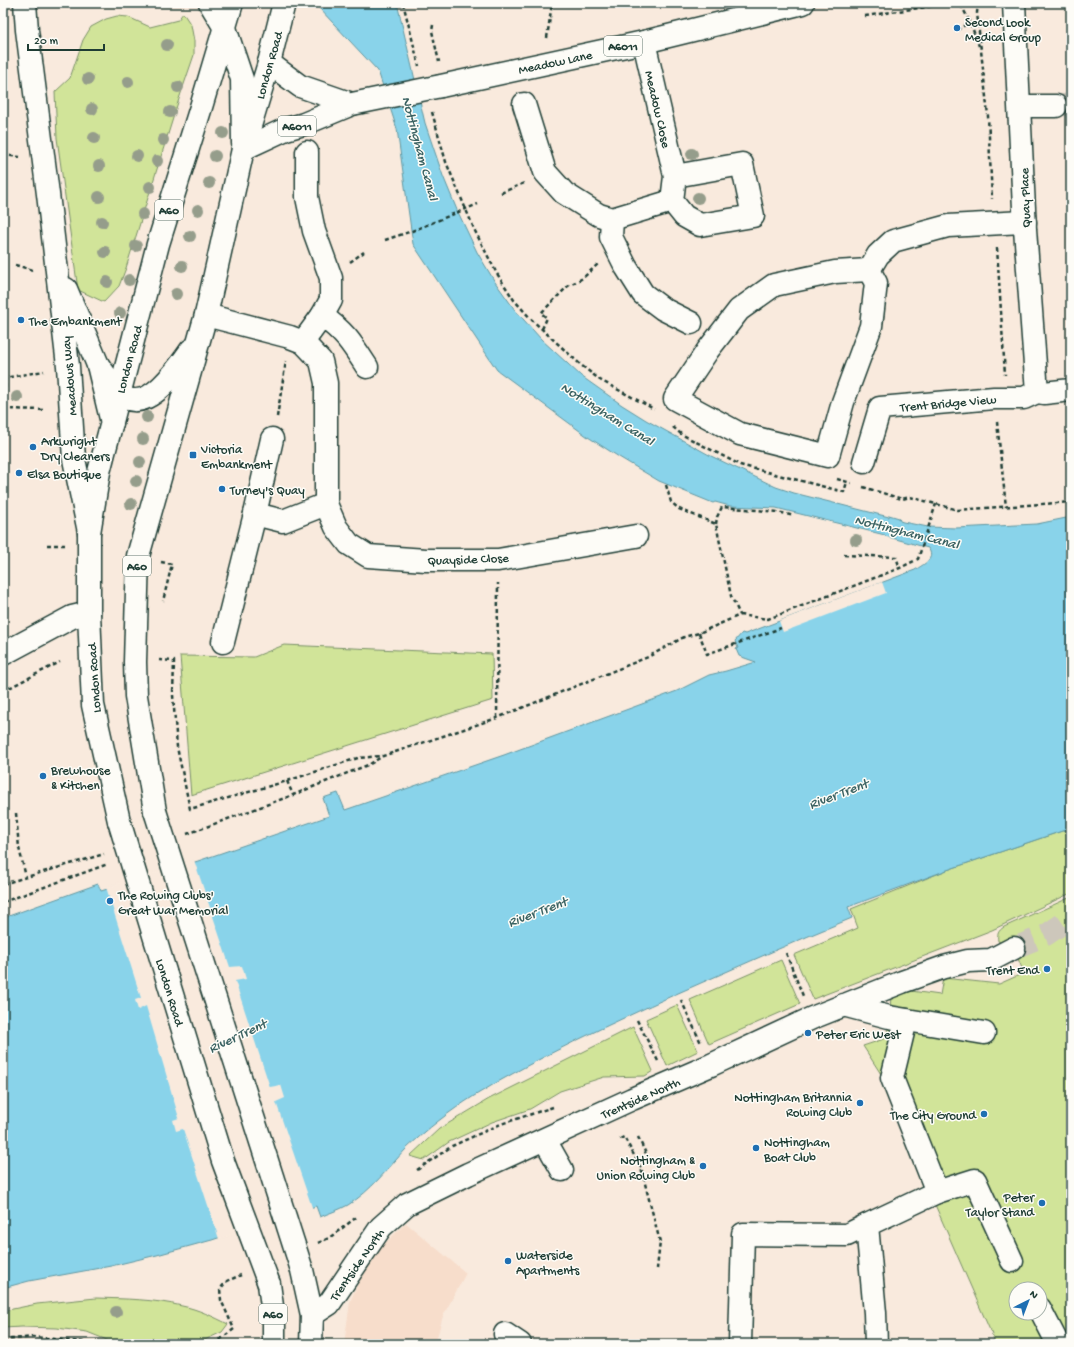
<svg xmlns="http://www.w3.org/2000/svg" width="1074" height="1347" font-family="'Gochi Hand',sans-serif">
	<rect width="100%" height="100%" fill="#f9eadd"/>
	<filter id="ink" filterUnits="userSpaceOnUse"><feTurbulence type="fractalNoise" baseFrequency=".025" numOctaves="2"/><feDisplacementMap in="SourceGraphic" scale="8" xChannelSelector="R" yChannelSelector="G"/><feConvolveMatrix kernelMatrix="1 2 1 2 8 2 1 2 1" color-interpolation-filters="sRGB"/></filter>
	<g filter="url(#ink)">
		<polygon fill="#f7ddcb" points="406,1223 466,1273 443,1316 435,1344 344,1344 350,1302 365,1267 381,1247"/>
		<g fill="#d1e499" stroke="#789066" fill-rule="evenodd">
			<polygon points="183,13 191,25 194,41 194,55 179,99 126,268 119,286 104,302 78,290 57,138 55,92 70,78 83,40 91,27 106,19 117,16 128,17 150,27 178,20"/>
			<polygon points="284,645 492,654 493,700 191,795 180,656 254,657"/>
			<polygon points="1071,828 1071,893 992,930 813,999 794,955 858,928 851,909 947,870"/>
			<path d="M1071 897V1344H996L908 1143 888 1085 863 1046 887 1038 891 997 904 990 940 995 943 978 999 984 1024 973 1011 942 1004 944 998 941C997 934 998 931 1004 927ZM1016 1289H1040V1313H1016Z"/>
			<polygon points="781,960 800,1004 709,1044 690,1000"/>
			<polygon points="677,1005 698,1051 667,1066 646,1019"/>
			<polygon points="633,1027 653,1071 645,1076 604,1077 560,1091 530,1109 492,1122 449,1142 424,1160 410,1156 439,1129 489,1099"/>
			<path d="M96 1298C125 1299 154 1299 182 1306 198 1309 214 1317 228 1324L222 1332 196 1344H117L87 1332 57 1328 22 1327 3 1328V1311L37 1304Z"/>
		</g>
		<path fill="#89d3ea" stroke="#5f97a1" d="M320 3H397L425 123 443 176 457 210 477 252 495 282 515 310 541 339 581 376 622 405 646 420 711 456 776 487 794 493 889 517V515L899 518 900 521 903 522 928 527 956 528 1037 524 1071 517V828L947 870 848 907 852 918C793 942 735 968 676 994 608 1025 538 1057 474 1096 450 1111 427 1129 406 1149 388 1168 371 1191 348 1205 339 1210 329 1213 320 1217L316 1206 212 1240 157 1255 111 1266 29 1281 3 1288V918L98 884 101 891 198 861 329 816 323 798 338 793 345 810 504 755 677 691 709 675 726 671 756 662 739 656 736 649 738 648 735 641 742 633 745 634 915 570C924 564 936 559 928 548L885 536V535L776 508 730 506 715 502 713 503 659 481 619 457 588 437 497 370 413 244 397 129 378 71 319 8Z"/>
		<g fill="#f9eadd">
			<polygon points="882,582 886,593 783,632 779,621"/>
			<polygon points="194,860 230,967 242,966 246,979 235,981 270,1087 281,1085 285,1098 276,1102 313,1210 219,1239 183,1129 176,1131 173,1120 179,1118 146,1006 138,1010 135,1000 141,998 106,887"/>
		</g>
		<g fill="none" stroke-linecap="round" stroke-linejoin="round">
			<g stroke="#cdc7bb" stroke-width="22" stroke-dasharray="22 11" stroke-linecap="butt">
				<polyline points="1056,106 1071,104"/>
				<polyline points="1014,948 1046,935 1071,918"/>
			</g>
			<g stroke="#1f3d34" stroke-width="25">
				<g id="minor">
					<polyline points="25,3 27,30 48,194 68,366 74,459 89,532"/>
					<polyline points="210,3 225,28 242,79 243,143"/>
					<polyline points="1014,3 1025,229 1037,392"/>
					<polyline points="644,42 675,176 672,201 684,216 700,225 753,216 742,164 675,176"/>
					<polyline points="524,104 545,172 564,193 583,205 599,215 612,219 672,201"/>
					<polyline points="1020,106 1056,106"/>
					<polyline points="612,219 611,237 626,267 643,294 663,309 691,323"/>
					<polygon points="869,270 876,283 871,326 843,402 828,456 740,434 675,399 708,350 739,310 774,285 835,272"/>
					<polyline points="869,270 878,255 893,241 948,226 1025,222"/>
					<polyline points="66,289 98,365 112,423"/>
					<polyline points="206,315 290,337 303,342 321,361 326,383 326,504 336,527 349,544 368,556 426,560 498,560 636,536"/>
					<path d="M322 316C345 332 352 344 367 367"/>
					<polyline points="303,342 322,316 331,300 331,278 314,231 307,197 307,152"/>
					<polyline points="272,439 255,514 283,521 326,504"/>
					<polyline points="864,462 880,408 994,398 1024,398 1037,392 1044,393 1071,390"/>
					<polyline points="223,642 255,514"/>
					<polyline points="3,654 72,617 89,613"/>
					<polyline points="843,1005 889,1017 984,1033"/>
					<polyline points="545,1140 562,1170"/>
					<polyline points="937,1192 975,1180 1012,1261"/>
					<polyline points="1040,1309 1058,1344"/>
					<polyline points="312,1315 329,1304 381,1227 407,1204 468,1174 632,1099 711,1065 812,1018 902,982 944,967 968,961 991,960 1014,948"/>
					<polyline points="505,1334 520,1344"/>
					<polyline points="740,1344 743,1234 847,1235 867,1225"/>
					<polyline points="876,1344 875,1313 867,1225 937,1192 892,1078 906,1020"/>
				</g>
			</g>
			<g stroke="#1f3d34" stroke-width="25">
				<g id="major">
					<polyline points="269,63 300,86 352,104"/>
					<polyline points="441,86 644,42 803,3"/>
					<polyline points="243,149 286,129 304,124 352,104"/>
					<path d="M98 365C105 374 116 393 126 398 151 410 179 367 191 350"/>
					<polyline points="155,811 136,696 135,662 138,556 206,315 243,149 269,63 284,3"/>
					<polyline points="119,821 93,705 89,613 89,533 99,472 158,244 201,107 232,3"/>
					<polyline points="302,1270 312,1315 311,1344"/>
					<polyline points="269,1284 274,1321 274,1344"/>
				</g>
			</g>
			<g stroke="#1f3d34" stroke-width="2.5" stroke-dasharray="4 3" stroke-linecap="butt">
				<polyline points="403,3 419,66"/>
				<polyline points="978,3 977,13 988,116 992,199"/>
				<polyline points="865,16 932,6 944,4 960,3 970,22 979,46"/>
				<polyline points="433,25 432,31 439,62"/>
				<polyline points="957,30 970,22"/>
				<polyline points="547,38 552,3"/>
				<polyline points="432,112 446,162 475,231 496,272 514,300 532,320 581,365 600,380 654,409"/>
				<polyline points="3,155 20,157"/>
				<polyline points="501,193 524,183"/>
				<polyline points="997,248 1005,375"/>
				<polyline points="350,262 364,252"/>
				<polyline points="15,265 33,270"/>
				<polyline points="542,329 547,318 541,313 568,286 583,278 598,264"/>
				<polyline points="3,393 5,393 5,378 44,371"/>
				<polyline points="5,393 6,409 45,410"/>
				<polyline points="277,417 286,361"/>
				<polyline points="997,422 1006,507"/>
				<polyline points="673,427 681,434 740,465 844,492 847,482"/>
				<polyline points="837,479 851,483"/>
				<polyline points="666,485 671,502 679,509 716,524 731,596 740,615"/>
				<polyline points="863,487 902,499 910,497 958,510 1071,502"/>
				<polyline points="716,524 717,517 722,507 778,512 794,516"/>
				<polyline points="47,545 66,545"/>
				<polyline points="844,555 896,557 900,568"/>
				<polyline points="161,562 172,564 163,601"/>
				<polyline points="699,633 707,654 781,628"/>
				<polyline points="159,660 174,661 173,695 177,747 190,809 287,781 358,758 382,756"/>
				<polyline points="3,691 60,662"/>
				<polyline points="497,718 498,583"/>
				<polyline points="287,781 293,795"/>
				<polyline points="16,813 19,848 26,877"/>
				<polyline points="187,834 293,795 370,764 383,756 497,718 648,657 684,637 699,633 740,615 768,619 900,568 918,559 936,504"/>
				<polyline points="3,884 104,854"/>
				<polyline points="3,902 108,864"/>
				<polyline points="786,953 803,996"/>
				<polyline points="681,1000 701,1043"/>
				<polyline points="637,1020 659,1063"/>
				<polyline points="638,1137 649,1160"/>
				<polyline points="620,1139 624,1137 641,1168 660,1242 657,1269"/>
				<polyline points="417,1170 452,1146 501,1124 553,1107"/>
				<polyline points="318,1243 329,1238 358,1216"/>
				<polyline points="3,1340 33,1337 84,1342 88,1344"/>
				<polyline points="214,1344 234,1329 221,1300 220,1289 227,1281 241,1275"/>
			</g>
			<use href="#minor" stroke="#fdfcf7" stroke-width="22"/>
			<use href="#major" stroke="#fdfcf7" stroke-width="22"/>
			<g stroke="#1f3d34" stroke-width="25" stroke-linecap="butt">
				<g id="major-bridge">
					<polyline points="352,104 441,86"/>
					<polyline points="155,811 302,1270"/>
					<polyline points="119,821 223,1161 269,1284"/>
				</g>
			</g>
			<polyline stroke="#1f3d34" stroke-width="2.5" stroke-dasharray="4 3" stroke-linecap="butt" points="385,240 412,231 478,204"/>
			<use href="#major-bridge" stroke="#fdfcf7" stroke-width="22"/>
		</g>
		<g fill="#959d8b">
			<circle cx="167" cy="45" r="6"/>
			<circle cx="88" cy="79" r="6"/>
			<circle cx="128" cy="82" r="6"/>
			<circle cx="178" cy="87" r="6"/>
			<circle cx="92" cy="109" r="6"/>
			<circle cx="170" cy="112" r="6"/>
			<circle cx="223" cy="133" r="6"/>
			<circle cx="94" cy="138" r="6"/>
			<circle cx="163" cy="140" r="6"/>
			<circle cx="692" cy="154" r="6"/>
			<circle cx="137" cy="156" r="6"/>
			<circle cx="215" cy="156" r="6"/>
			<circle cx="157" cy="161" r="6"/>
			<circle cx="99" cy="166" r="6"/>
			<circle cx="209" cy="183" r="6"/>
			<circle cx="150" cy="187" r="6"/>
			<circle cx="99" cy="197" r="6"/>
			<circle cx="698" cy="198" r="6"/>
			<circle cx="198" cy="210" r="6"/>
			<circle cx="143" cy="214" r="6"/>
			<circle cx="102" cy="222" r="6"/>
			<circle cx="190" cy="236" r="6"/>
			<circle cx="136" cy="246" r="6"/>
			<circle cx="105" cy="252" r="6"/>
			<circle cx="182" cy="266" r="6"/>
			<circle cx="129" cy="280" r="6"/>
			<circle cx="107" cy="282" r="6"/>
			<circle cx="176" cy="294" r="6"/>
			<circle cx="120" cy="313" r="6"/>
			<circle cx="17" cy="397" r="6"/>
			<circle cx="147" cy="417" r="6"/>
			<circle cx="143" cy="439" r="6"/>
			<circle cx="140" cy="462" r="6"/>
			<circle cx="136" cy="481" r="6"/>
			<circle cx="131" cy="504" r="6"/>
			<circle cx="856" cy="540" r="6"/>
			<circle cx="116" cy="1312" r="6"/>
		</g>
	</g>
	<g fill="#1f6fb2" stroke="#fdfcf7" stroke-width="1.5">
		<circle cx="957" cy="28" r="4"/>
		<circle cx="21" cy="320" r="4"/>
		<circle cx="33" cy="447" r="4"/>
		<rect x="189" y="451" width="8" height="8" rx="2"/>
		<circle cx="19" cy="473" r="4"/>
		<circle cx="222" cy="489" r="4"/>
		<circle cx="43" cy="776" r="4"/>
		<circle cx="110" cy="901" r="4"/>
		<circle cx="1047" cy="969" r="4"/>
		<circle cx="808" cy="1033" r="4"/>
		<circle cx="860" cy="1103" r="4"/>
		<circle cx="984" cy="1114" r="4"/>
		<circle cx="756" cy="1148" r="4"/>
		<circle cx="703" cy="1166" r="4"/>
		<circle cx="1042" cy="1203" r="4"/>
		<circle cx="508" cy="1261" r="4"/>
	</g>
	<g text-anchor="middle" stroke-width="3" stroke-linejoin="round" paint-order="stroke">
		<g fill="#fdfcf7" stroke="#62766e" stroke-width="1">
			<rect x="604" y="36" width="38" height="20" rx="3"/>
			<rect x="278" y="116" width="38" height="20" rx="3"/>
			<rect x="155" y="200" width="28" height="20" rx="3"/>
			<rect x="123" y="556" width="28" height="20" rx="3"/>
			<rect x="259" y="1304" width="28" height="20" rx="3"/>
		</g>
		<g font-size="12" font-weight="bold" fill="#1f3d34">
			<text x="623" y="50">A6011</text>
			<text x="297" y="130">A6011</text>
			<text x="169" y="214">A60</text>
			<text x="137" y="570">A60</text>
			<text x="273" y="1318">A60</text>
		</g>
		<g font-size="13" fill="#1f3d34" stroke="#fdfcf7" text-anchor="start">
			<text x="965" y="26">Second Look<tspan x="965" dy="15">Medical Group</tspan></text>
			<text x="29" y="325">The Embankment</text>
			<text x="41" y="445">Arkwright<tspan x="41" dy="15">Dry Cleaners</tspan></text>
			<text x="201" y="453">Victoria<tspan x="201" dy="15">Embankment</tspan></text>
			<text x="27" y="478">Elsa Boutique</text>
			<text x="230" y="494">Turney's Quay</text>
			<text x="51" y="774">Brewhouse<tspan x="51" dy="15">&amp; Kitchen</tspan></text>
			<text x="118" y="899">The Rowing Clubs'<tspan x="118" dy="15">Great War Memorial</tspan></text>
			<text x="1039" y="974" text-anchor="end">Trent End</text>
			<text x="816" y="1038">Peter Eric West</text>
			<text x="852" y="1101" text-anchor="end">Nottingham Britannia<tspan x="852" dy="15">Rowing Club</tspan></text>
			<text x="976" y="1119" text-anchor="end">The City Ground</text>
			<text x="764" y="1146">Nottingham<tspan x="764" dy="15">Boat Club</tspan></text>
			<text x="695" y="1164" text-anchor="end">Nottingham &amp;<tspan x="695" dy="15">Union Rowing Club</tspan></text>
			<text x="1034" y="1201" text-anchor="end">Peter<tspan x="1034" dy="15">Taylor Stand</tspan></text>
			<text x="516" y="1259">Waterside<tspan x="516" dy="15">Apartments</tspan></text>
		</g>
		<g font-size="13" fill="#1f3d34" stroke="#fdfcf7">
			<text transform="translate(555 61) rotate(-12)" y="5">Meadow Lane</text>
			<text transform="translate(268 65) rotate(-74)" y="5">London Road</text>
			<text transform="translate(659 109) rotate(77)" y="5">Meadow Close</text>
			<text transform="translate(1024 198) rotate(-92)" y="5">Quay Place</text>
			<text transform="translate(128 359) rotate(-75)" y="5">London Road</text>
			<text transform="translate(68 376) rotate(-95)" y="5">Meadows Way</text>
			<text transform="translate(948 402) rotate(-5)" y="5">Trent Bridge View</text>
			<text transform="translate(468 558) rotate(-2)" y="5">Quayside Close</text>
			<text transform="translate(93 678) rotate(-94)" y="5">London Road</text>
			<text transform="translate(171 992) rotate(73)" y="5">London Road</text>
			<text transform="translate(640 1097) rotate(-24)" y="5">Trentside North</text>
			<text transform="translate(356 1264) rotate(-55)" y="5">Trentside North</text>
		</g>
		<g font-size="14" font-style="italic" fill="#3a6262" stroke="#fdfcf7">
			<text transform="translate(421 148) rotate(75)" y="5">Nottingham Canal</text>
			<text transform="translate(608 413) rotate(32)" y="5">Nottingham Canal</text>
			<text transform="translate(907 531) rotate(14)" y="5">Nottingham Canal</text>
			<text transform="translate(838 793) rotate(-21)" y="5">River Trent</text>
			<text transform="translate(537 911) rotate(-21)" y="5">River Trent</text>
			<text transform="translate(237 1035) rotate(-25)" y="5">River Trent</text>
		</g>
	</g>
	<rect width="1074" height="1347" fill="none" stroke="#fdfcf7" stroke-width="16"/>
	<rect x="8" y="8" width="1058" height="1331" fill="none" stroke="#1f3d34" stroke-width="1.5" filter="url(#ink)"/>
	<g transform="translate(1028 1301) rotate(42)"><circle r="19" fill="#fdfcf7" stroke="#a4b0a9"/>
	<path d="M0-3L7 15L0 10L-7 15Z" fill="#1f6fb2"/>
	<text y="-6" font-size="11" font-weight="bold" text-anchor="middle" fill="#1f3d34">N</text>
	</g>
	<path d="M28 44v6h76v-6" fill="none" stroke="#1f3d34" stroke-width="2"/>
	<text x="34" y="44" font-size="12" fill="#1f3d34" stroke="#fdfcf7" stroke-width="3" paint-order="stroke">20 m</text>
</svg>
